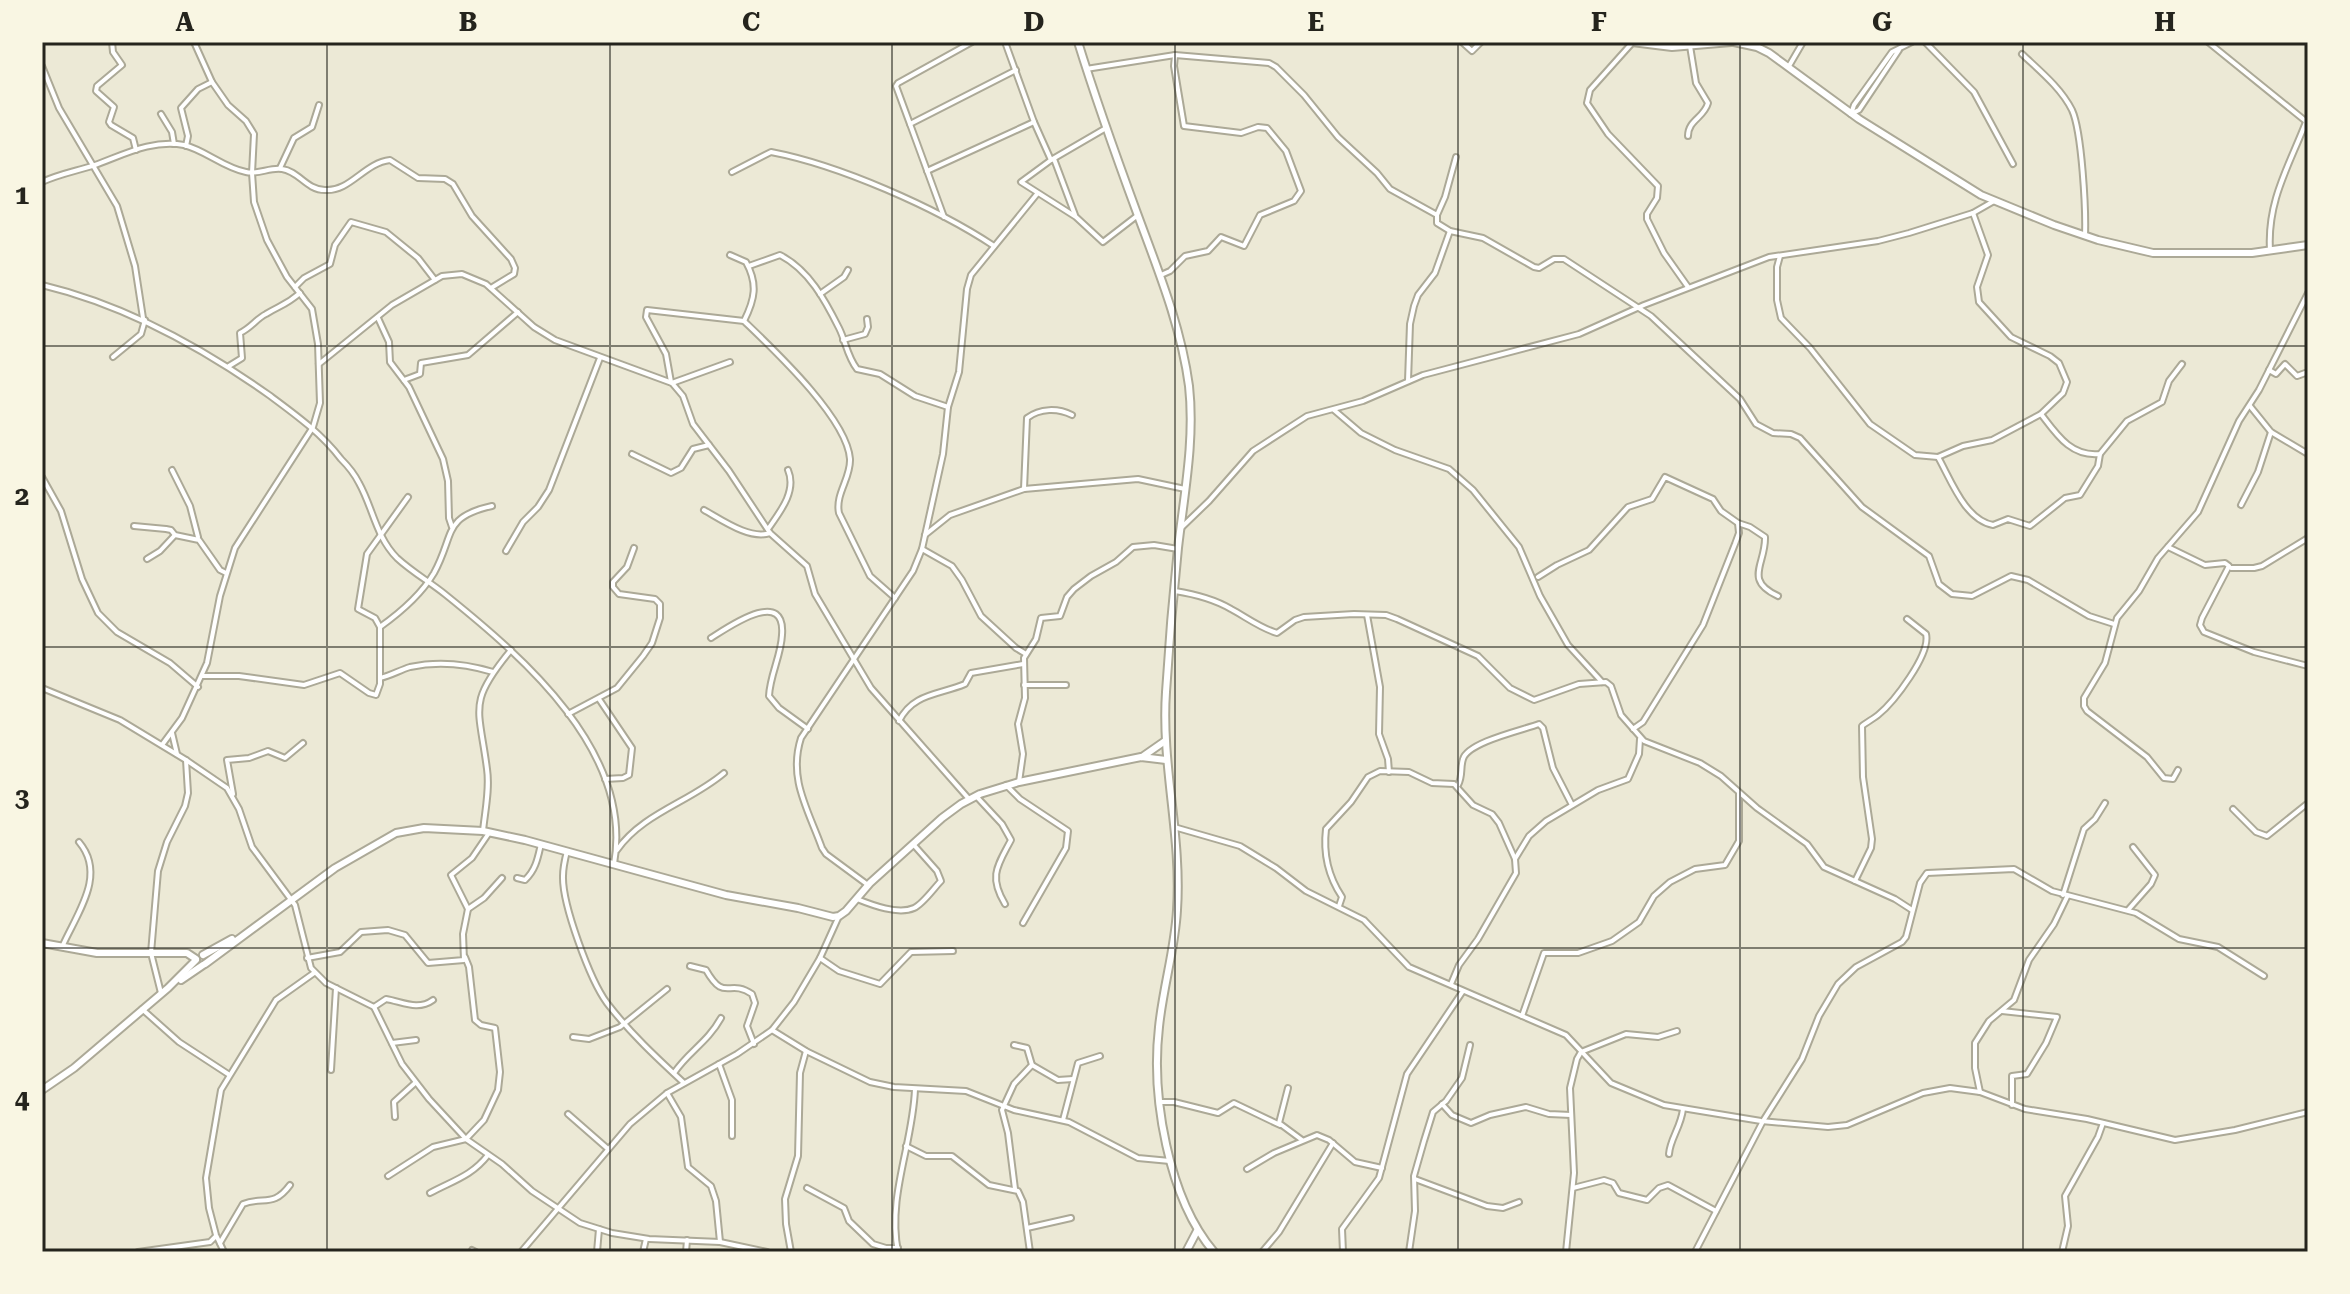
<svg xmlns="http://www.w3.org/2000/svg" width="2350" height="1294" font-family="'Roboto Serif',serif">
	<rect width="100%" height="100%" fill="#ece9d6"/>
	<g fill="none" stroke-linecap="round" stroke-linejoin="round">
		<g stroke="#aca997" stroke-width="8">
			<g id="street">
				<polyline points="112,42 113,52 122,65 97,86 96,91 114,107 109,122 111,125 133,138 136,150"/>
				<polyline points="1005,42 1034,122 1051,160"/>
				<polyline points="1462,42 1472,51 1481,42"/>
				<polyline points="1633,42 1590,90 1587,103 1608,134 1658,186 1657,198 1647,214 1647,219 1664,253 1688,287"/>
				<polyline points="1925,42 1974,92 2013,164"/>
				<polyline points="2208,42 2308,123"/>
				<path d="M2022 54C2040 71 2061 88 2072 110 2082 132 2086 210 2085 236"/>
				<polyline points="42,66 59,108 117,206 135,266 143,318"/>
				<polyline points="1789,66 1803,42"/>
				<polyline points="1086,69 1175,55 1269,63 1276,67 1304,95 1338,137 1377,173 1390,189 1437,215 1437,223 1450,231 1483,238 1534,267 1539,268 1554,259 1564,259 1651,316 1740,399 1756,424 1773,433 1791,434 1800,438 1862,507 1929,556 1939,584 1952,594 1972,596 2011,576 2028,580 2089,616 2114,624"/>
				<polyline points="161,114 172,132 174,144"/>
				<polyline points="1851,114 1854,105 1892,52 1912,42"/>
				<polyline points="1851,114 1859,110 1899,50"/>
				<polyline points="910,124 896,86 898,83 972,42"/>
				<polyline points="1106,128 1051,160 1021,182 1076,217 1103,242 1138,215"/>
				<path d="M1688 136C1688 120 1704 118 1708 103L1696 83 1690 46"/>
				<polyline points="186,146 188,136 181,108 198,89 212,82"/>
				<polyline points="1054,159 1075,215"/>
				<polyline points="280,168 294,138 312,127 319,105"/>
				<polyline points="927,171 1034,122"/>
				<path d="M732 172 771 152C839 165 935 207 994 246"/>
				<path d="M42 182C59 174 77 171 95 165 123 155 152 139 184 145 205 150 224 168 246 172 258 175 270 167 282 169 299 171 306 190 325 190 350 192 364 163 390 160L418 178 445 179 453 184 472 216 511 259 515 268 514 274 491 288"/>
				<polyline points="1437,215 1445,197 1456,157"/>
				<polyline points="944,217 910,124 1016,70"/>
				<path d="M2270 250C2267 201 2289 166 2306 122"/>
				<path d="M730 255 746 262C758 284 755 299 744 321"/>
				<polyline points="1780,256 1777,267 1777,300 1781,318 1810,348 1870,424 1915,455 1938,457 1963,446 1992,440 2041,414 2063,393 2067,382 2059,363 2050,356 2011,337 1979,302 1977,287 1988,255 1973,213"/>
				<path d="M749 266 780 255C809 270 825 300 839 328 846 342 847 356 857 369L880 374 915 396 948 407"/>
				<polyline points="1161,275 1170,271 1185,256 1208,251 1221,237 1244,246 1260,215 1294,201 1301,191 1286,151 1267,128 1258,127 1241,133 1184,126 1174,66 1175,55"/>
				<path d="M42 285C125 305 200 346 269 395 296 415 321 433 341 459 348 466 355 475 359 483 373 508 376 537 397 558 412 572 430 582 446 595 523 657 634 752 614 864"/>
				<polyline points="295,287 304,278 330,264 335,245 351,222 386,232 418,258 435,280"/>
				<polyline points="820,294 844,277 848,270"/>
				<polyline points="378,318 389,342 390,362 409,387 443,459 448,481 449,518 452,527"/>
				<polyline points="843,340 865,334 868,327 867,319"/>
				<polyline points="113,357 141,334 145,320"/>
				<polyline points="319,364 392,305 442,276 462,274 486,284 534,327 555,340 672,383 683,396 693,424 729,471 770,533 807,566 815,594 871,688 969,799"/>
				<path d="M229 366 242 358 240 333C252 327 256 319 266 314 281 305 286 305 300 293"/>
				<polyline points="2269,370 2276,374 2285,364 2297,376 2308,372"/>
				<polyline points="404,380 420,374 421,363 468,355 518,312"/>
				<polyline points="1408,381 1410,324 1414,306 1418,295 1435,273 1450,231"/>
				<path d="M671 382 666 354 646 317 647 310 744 321C773 349 847 418 850 459 851 478 835 494 839 513L870 576 895 598"/>
				<polyline points="672,383 730,362"/>
				<polyline points="2250,406 2271,432 2308,454"/>
				<polyline points="1334,410 1361,433 1395,450 1449,469 1473,490 1519,547 1540,596 1568,645 1602,682"/>
				<path d="M2041 414C2057 435 2071 457 2100 454L2127 421 2162 402 2169 381 2182 364"/>
				<polyline points="632,454 671,473 681,468 693,449 709,445"/>
				<path d="M1938 457C1951 480 1965 520 1993 525L2008 519 2030 526 2065 498 2080 495 2098 466 2100 454"/>
				<polyline points="172,470 190,506 198,537"/>
				<polyline points="42,477 61,511 82,579 98,613 117,632 170,663 198,687"/>
				<path d="M1024 489 1027 418C1040 408 1058 408 1072 415"/>
				<polyline points="2241,505 2258,472 2271,432"/>
				<path d="M704 510C722 520 750 540 770 533"/>
				<path d="M1738 523 1750 527 1765 537C1766 564 1743 580 1778 596"/>
				<polyline points="134,526 166,529 171,530 175,535 199,540 220,570 226,573"/>
				<polyline points="1182,527 1209,501 1253,451 1307,416 1363,401 1423,375 1579,334 1644,305 1769,257 1878,241 1909,233 1973,213 1994,201"/>
				<path d="M768 529C780 512 797 491 788 470"/>
				<polyline points="925,535 950,515 1024,489 1138,479 1185,489"/>
				<polyline points="2168,547 2205,565 2225,563 2229,566 2202,618 2200,625 2204,632 2254,652 2308,666"/>
				<polyline points="922,549 952,566 962,580 981,616 1016,648 1026,654"/>
				<polyline points="506,551 523,522 538,507 549,490 600,358"/>
				<polyline points="147,559 160,551 175,535"/>
				<polyline points="2231,568 2254,568 2262,566 2308,538"/>
				<polyline points="1538,577 1557,565 1589,550 1628,507 1652,499 1665,477 1713,499 1721,511 1738,523 1739,533 1735,544 1703,625 1643,722 1633,729"/>
				<path d="M1175 591C1194 594 1214 599 1231 609 1246 617 1260 628 1277 633L1295 620 1304 617 1354 614 1386 615 1397 619 1478 656 1510 688 1534 700 1579 684 1606 682 1611 686 1621 715 1644 741 1700 763 1721 776 1757 808 1807 844 1824 867 1895 899 1912 910"/>
				<polyline points="1367,615 1380,687 1379,734 1388,759 1389,772"/>
				<polyline points="380,627 375,618 358,609 367,554 408,497"/>
				<path d="M711 638C727 628 786 586 782 635 781 656 770 675 769 696L779 708 808 729"/>
				<path d="M202 676H239L304 685 340 673 369 693 376 695 380 684V627C401 612 421 595 434 573 455 535 442 517 492 506"/>
				<path d="M380 678C390 676 400 670 410 667 437 661 467 664 493 672"/>
				<polyline points="1024,685 1066,685"/>
				<polyline points="42,688 120,720 186,760 227,788 239,809 252,847 295,905 311,968 326,983 374,1007 402,1064 429,1099 466,1139 502,1164 532,1191 580,1223 612,1233 649,1239 720,1242 767,1252"/>
				<polyline points="599,699 632,748 629,775 623,778 605,779"/>
				<polyline points="568,714 617,688 643,656 652,643 660,618 660,604 655,599 619,594 613,587 613,582 627,567 634,548"/>
				<path d="M899 721C913 693 939 695 965 684L971 673 1023 664"/>
				<polyline points="172,733 177,754"/>
				<polyline points="162,745 182,718 207,663 220,596 235,548 313,427 320,403 318,344 312,309 287,277 267,240 254,202 252,173 254,134 246,121 228,105 212,82 194,42"/>
				<polyline points="2178,770 2173,779 2164,778 2147,757 2087,711 2084,706 2084,698 2105,663 2117,618 2139,591 2158,558 2198,512 2239,421 2259,390 2308,293"/>
				<polyline points="1019,782 1023,754 1018,724 1025,698 1024,658 1036,639 1041,618 1060,616 1067,597 1074,589 1091,576 1116,562 1133,547 1154,545 1178,549"/>
				<polyline points="1006,785 1020,799 1068,831 1066,848 1023,923"/>
				<path d="M1458 785C1463 776 1460 768 1463 759 1468 742 1523 730 1539 724L1543 728 1553 768 1572 805"/>
				<polyline points="233,794 227,760 249,758 268,751 285,758 303,743"/>
				<path d="M976 796 1002 824 1011 840C998 865 988 876 1005 904"/>
				<polyline points="2233,809 2256,832 2267,836 2308,803"/>
				<polyline points="1174,827 1240,846 1276,868 1306,891 1364,920 1409,967 1566,1035 1611,1083 1664,1105 1761,1121 1828,1127 1847,1125 1923,1093 1950,1088 1980,1092 2025,1109 2087,1119 2175,1140 2235,1130 2308,1112"/>
				<path d="M483 831C485 811 490 789 487 769 479 707 467 703 511 650"/>
				<path d="M617 850C643 813 690 802 724 773"/>
				<path d="M567 851C565 859 563 867 563 876 562 904 590 980 607 1003 630 1033 657 1058 684 1083"/>
				<polyline points="1515,859 1529,836 1546,821 1598,790 1628,779 1639,754 1640,739"/>
				<path d="M517 878 525 880C536 870 538 857 541 844"/>
				<path d="M1855 881 1871 848 1872 839 1863 777 1862 726C1867 722 1873 719 1878 715 1894 702 1931 654 1926 634L1907 619"/>
				<path d="M868 885 826 854 822 848C808 809 788 779 801 738L913 571 922 549 943 454 948 407 959 372 967 289 971 275 1037 194"/>
				<polyline points="2063,895 2084,829 2095,819 2105,803"/>
				<path d="M857 899C872 905 898 915 914 908 923 904 934 888 941 881L937 871 913 844"/>
				<path d="M1339 906 1342 897C1328 876 1323 854 1326 829L1351 802 1368 777 1380 771 1409 772 1432 783 1454 784 1473 805 1492 814 1499 823 1515 859 1516 873 1478 939 1459 965 1451 984"/>
				<polyline points="468,909 484,898 502,878"/>
				<polyline points="2128,910 2151,884 2155,875 2133,847"/>
				<path d="M62 947C77 913 107 875 79 842"/>
				<polyline points="307,958 340,952 361,932 388,930 405,935 428,963 464,960 463,934 468,909 451,875 472,858 489,833"/>
				<polyline points="820,958 839,971 880,984 911,952 953,951"/>
				<path d="M690 966 706 970C725 1003 728 978 752 994L755 1003 747 1026 754 1044"/>
				<polyline points="161,993 151,953 158,871 167,842 185,806 188,793 186,760"/>
				<path d="M374 1007 386 999C403 1002 418 1011 433 1000"/>
				<polyline points="142,1009 179,1042 228,1074"/>
				<polyline points="2002,1011 2057,1017 2046,1043 2027,1074 2012,1076 2012,1105"/>
				<polyline points="1522,1016 1544,953 1578,953 1612,941 1639,922 1654,896 1670,882 1695,869 1725,865 1739,841 1739,793"/>
				<polyline points="772,1030 806,1051 870,1082 894,1087 966,1091 1014,1110 1069,1122 1138,1158 1170,1161"/>
				<polyline points="573,1037 589,1039 620,1027 667,989"/>
				<polyline points="392,1043 416,1040"/>
				<polyline points="1014,1045 1027,1048 1032,1065 1014,1084 1002,1110 1008,1133 1015,1189"/>
				<polyline points="719,1064 732,1100 732,1136"/>
				<polyline points="1032,1065 1058,1080 1073,1079"/>
				<polyline points="331,1070 336,988"/>
				<path d="M674 1073C689 1051 707 1043 721 1018"/>
				<polyline points="1288,1088 1279,1123 1302,1140"/>
				<polyline points="1980,1092 1975,1068 1975,1043 1989,1021 2014,1000 2029,960 2054,924 2067,897"/>
				<polyline points="667,1093 681,1117 688,1167 711,1186 716,1201 720,1242"/>
				<polyline points="1160,1102 1174,1102 1218,1113 1234,1103 1280,1125"/>
				<polyline points="1442,1104 1452,1115 1471,1123 1490,1115 1526,1107 1549,1114 1571,1115"/>
				<polyline points="568,1114 608,1149"/>
				<polyline points="395,1117 394,1102 415,1083"/>
				<polyline points="1063,1120 1078,1063 1100,1056"/>
				<polyline points="906,1146 926,1156 952,1156 989,1185 1018,1191 1023,1202 1030,1252"/>
				<path d="M1669 1154C1670 1139 1681 1127 1683 1109"/>
				<polyline points="1247,1169 1274,1153 1317,1135 1329,1140 1355,1162 1382,1168"/>
				<polyline points="388,1176 433,1147 466,1139 484,1120 498,1090 500,1072 495,1028 481,1025 475,1020 469,967 465,957"/>
				<polyline points="1415,1179 1487,1206 1503,1208 1519,1202"/>
				<polyline points="807,1188 844,1208 849,1221 873,1244 886,1248 898,1248"/>
				<polyline points="1573,1188 1604,1180 1613,1183 1619,1193 1647,1200 1659,1188 1668,1185 1716,1211"/>
				<path d="M430 1193C452 1181 472 1176 488 1155"/>
				<polyline points="1027,1228 1071,1218"/>
				<path d="M220 1243 243 1204C264 1196 273 1208 290 1185"/>
				<polyline points="472,1250 476,1252"/>
				<polyline points="138,1252 210,1242 216,1236"/>
				<polyline points="224,1252 216,1235 209,1208 206,1178 221,1090 276,1000 314,973"/>
				<polyline points="521,1252 630,1124 667,1093 737,1054 772,1030 794,1002 820,958 839,916"/>
				<polyline points="597,1252 599,1229"/>
				<polyline points="643,1252 646,1239"/>
				<polyline points="686,1252 687,1240"/>
				<polyline points="791,1252 786,1224 785,1199 798,1156 800,1073 806,1051"/>
				<path d="M898 1252C887 1196 913 1144 915 1089"/>
				<polyline points="1262,1252 1279,1232 1333,1143"/>
				<polyline points="1343,1252 1342,1229 1379,1178 1407,1074 1463,991"/>
				<polyline points="1409,1252 1415,1211 1414,1176 1424,1141 1433,1112 1446,1101 1462,1078 1470,1045"/>
				<polyline points="1566,1252 1574,1173 1570,1088 1577,1059 1581,1052 1626,1034 1658,1037 1677,1031"/>
				<polyline points="1695,1252 1763,1121 1802,1059 1819,1016 1838,984 1856,967 1902,942 1906,937 1920,883 1927,873 2014,869 2052,891 2136,913 2179,939 2218,947 2264,976"/>
				<polyline points="2062,1252 2068,1226 2065,1196 2098,1137 2103,1123"/>
			</g>
		</g>
		<g stroke="#aca997" stroke-width="10">
			<g id="secondary">
				<path d="M1078 42C1096 100 1116 156 1137 213 1158 270 1181 326 1189 386 1195 440 1184 495 1178 548 1173 596 1169 644 1166 692 1161 765 1182 836 1177 910 1175 949 1163 987 1159 1027 1151 1096 1168 1198 1214 1252"/>
				<polyline points="1632,42 1672,47 1731,42"/>
				<polyline points="1734,42 1757,47 1769,53 1859,119 1981,195 2054,225 2098,240 2153,253 2252,253 2308,245"/>
				<polyline points="1142,757 1165,741"/>
				<polyline points="42,943 97,953 187,953 196,959"/>
				<polyline points="203,955 232,939"/>
				<polyline points="205,964 335,868 396,833 424,828 483,831 525,840 726,895 798,908 833,917 839,916 846,911 870,883 942,818 961,804 980,794 1019,782 1141,757 1166,760"/>
				<polyline points="181,980 203,965"/>
				<polyline points="42,1090 74,1068 168,988 196,960"/>
				<polyline points="1186,1252 1197,1231"/>
			</g>
		</g>
		<use href="#street" stroke="#fff" stroke-width="4"/>
		<use href="#secondary" stroke="#fff" stroke-width="6"/>
	</g>
	<path fill="none" stroke="#25241d" stroke-width="2" stroke-opacity="0.55" d="M327 42V1252M610 42V1252M892 42V1252M1175 42V1252M1458 42V1252M1740 42V1252M2023 42V1252M42 346H2308M42 647H2308M42 948H2308"/>
	<rect width="2350" height="1294" fill="none" stroke="#f9f6e3" stroke-width="88"/>
	<rect x="44" y="44" width="2262" height="1206" fill="none" stroke="#25241d" stroke-width="3"/>
	<g font-size="26" text-anchor="middle" font-weight="bold" fill="#25241d">
		<text x="185" y="31">A</text>
		<text x="468" y="31">B</text>
		<text x="751" y="31">C</text>
		<text x="1034" y="31">D</text>
		<text x="1316" y="31">E</text>
		<text x="1599" y="31">F</text>
		<text x="1882" y="31">G</text>
		<text x="2165" y="31">H</text>
		<text x="22" y="204">1</text>
		<text x="22" y="505">2</text>
		<text x="22" y="807">3</text>
		<text x="22" y="1108">4</text>
	</g>
</svg>
